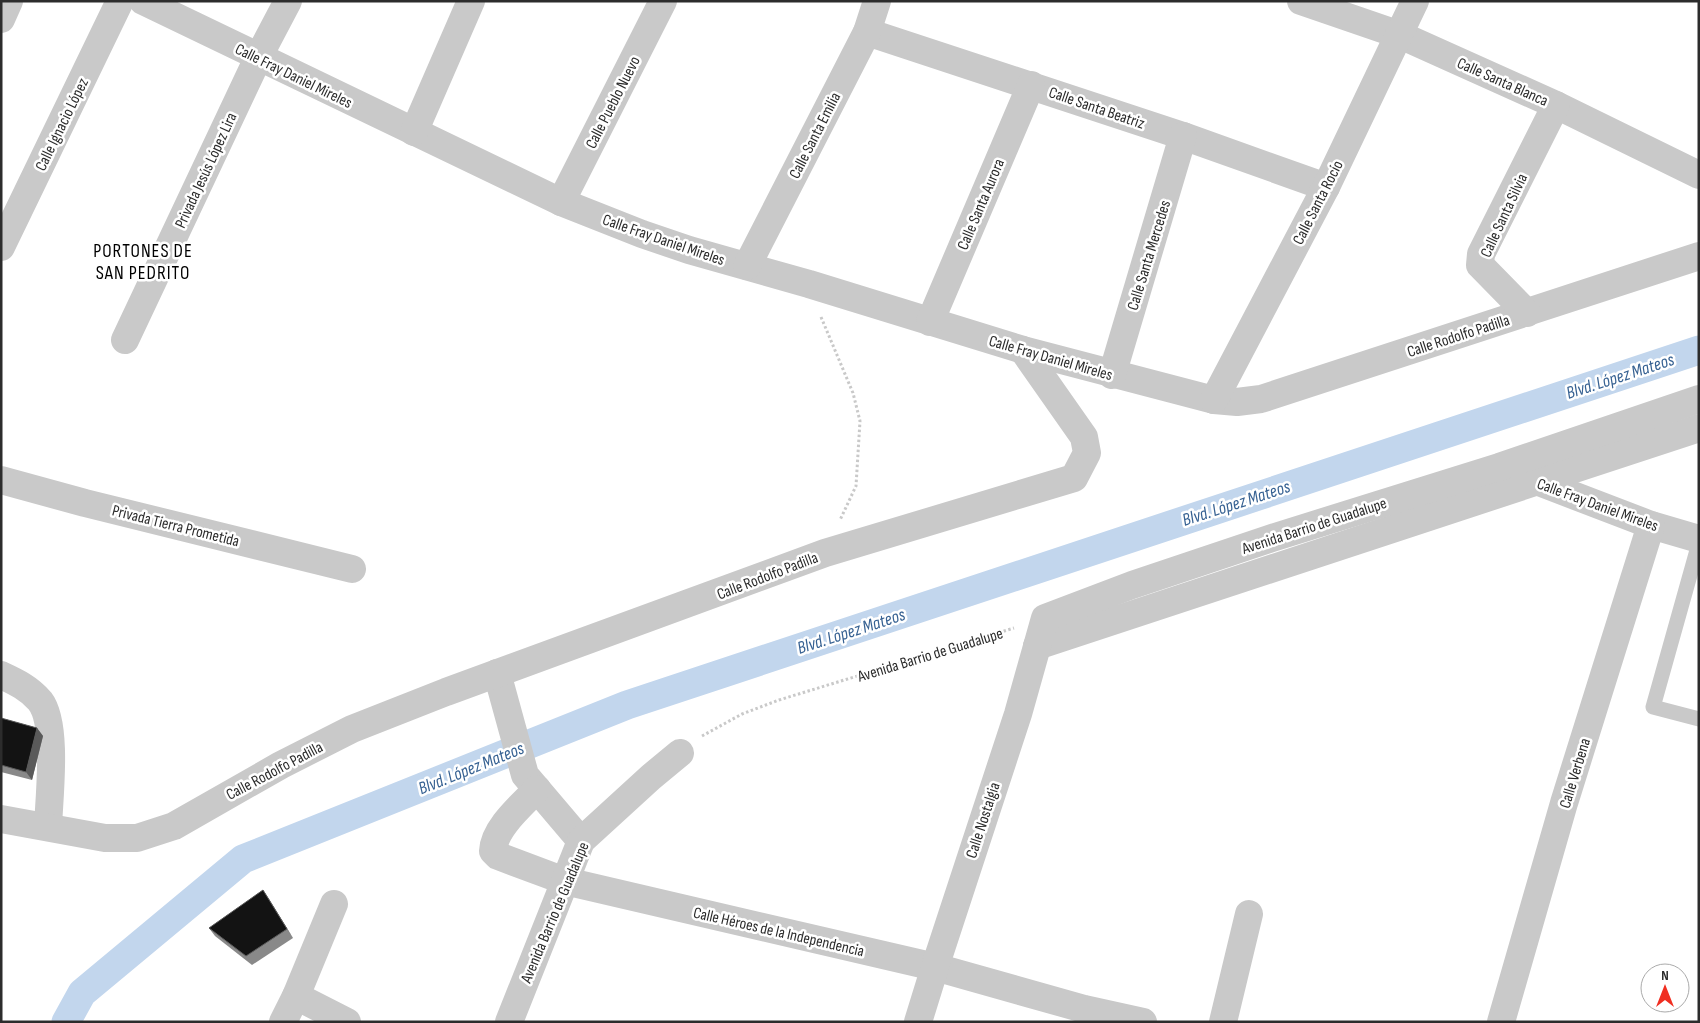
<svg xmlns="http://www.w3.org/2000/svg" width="1700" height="1023" font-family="'Sofia Sans Condensed',sans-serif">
	<rect width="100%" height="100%" fill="#fff"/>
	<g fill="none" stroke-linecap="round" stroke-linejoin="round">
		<polyline stroke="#c2d6ed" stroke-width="29" points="66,1022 82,993 243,859 627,705 1699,350"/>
		<g stroke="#c9c9c9" stroke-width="3" stroke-dasharray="2.5 2.5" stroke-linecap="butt">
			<polyline points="821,317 853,393 860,421 856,486 840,520"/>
			<polyline points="702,736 742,714 779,700 1014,628"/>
		</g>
		<polyline stroke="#c9c9c9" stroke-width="15" points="1699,543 1653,707 1699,719"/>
		<g stroke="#c9c9c9" stroke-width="28">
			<polyline points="143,1 561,202 642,234 689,250 809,284 1023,350 1214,400 1237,402 1261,399 1699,256"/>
			<polyline points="1301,1 1400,35 1556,105 1699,175"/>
			<polyline points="1,19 9,1"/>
			<polyline points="867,32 1183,136 1326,187"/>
			<polyline points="414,132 471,1"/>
			<polyline points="561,202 663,1"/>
			<polyline points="1,247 120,1"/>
			<polyline points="747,266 867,32 877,1"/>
			<polyline points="1527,313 1480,265 1481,254 1556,105"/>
			<polyline points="930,322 1031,85"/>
			<polyline points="125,340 258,58 288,1"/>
			<polyline points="1112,375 1183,136"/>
			<polyline points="1214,400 1326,187 1415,1"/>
			<polyline points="1531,479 1651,525 1699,539"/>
			<polyline points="1,480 85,503 352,569"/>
			<polyline points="1037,646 1699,428"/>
			<polyline points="497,673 525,775 581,841"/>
			<path d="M1 675C16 682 29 688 40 701 58 724 49 798 48 827"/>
			<path d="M537 789C522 805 494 828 493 851L498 856 565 881 935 967 1084 1009 1143 1022"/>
			<polyline points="1,819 105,838 137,838 174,826 281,765 352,729 446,692 825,553 1074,478 1087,453 1084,437 1023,350"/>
			<polyline points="296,996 347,1022"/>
			<polyline points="283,1022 296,996 334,904"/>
			<polyline points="509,1022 581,841 651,777 680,753"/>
			<polyline points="918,1022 935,967 1018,714 1045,618 1132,585 1272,538 1499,467 1699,399"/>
			<polyline points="1223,1022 1249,914"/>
			<polyline points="1501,1022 1564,803 1651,525"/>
		</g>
	</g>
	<g fill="#898989">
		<polygon points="1,718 37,728 43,736 32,780 1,772"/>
		<polygon points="263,890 293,938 252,965 215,936 209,928"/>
	</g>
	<g fill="#5a5a5a">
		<polygon points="37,728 43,736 32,780 26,772"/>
		<polygon points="263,890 269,899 293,938 287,929"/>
	</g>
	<g fill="#131313" stroke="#5a5a5a">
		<polygon points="1,718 37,728 26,772 1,765"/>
		<polygon points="263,890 287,929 246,956 209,928"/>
	</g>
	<g text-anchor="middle" stroke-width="5" stroke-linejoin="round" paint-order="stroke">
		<g font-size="16" fill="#2c2c2c" stroke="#fff">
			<text transform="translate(294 75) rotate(26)" y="6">Calle Fray Daniel Mireles</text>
			<text transform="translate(1503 81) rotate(24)" y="6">Calle Santa Blanca</text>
			<text transform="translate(612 102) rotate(-63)" y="6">Calle Pueblo Nuevo</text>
			<text transform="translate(1097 107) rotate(19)" y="6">Calle Santa Beatriz</text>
			<text transform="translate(61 124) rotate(-64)" y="6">Calle Ignacio López</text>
			<text transform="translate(814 135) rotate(-63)" y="6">Calle Santa Emilia</text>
			<text transform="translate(205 170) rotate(-65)" y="6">Privada Jesús López Lira</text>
			<text transform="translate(1317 202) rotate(-63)" y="6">Calle Santa Rocío</text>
			<text transform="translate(980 204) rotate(-67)" y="6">Calle Santa Aurora</text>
			<text transform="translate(1503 215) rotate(-65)" y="6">Calle Santa Silvia</text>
			<text transform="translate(664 239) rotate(19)" y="6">Calle Fray Daniel Mireles</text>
			<text transform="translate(1148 255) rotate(-73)" y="6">Calle Santa Mercedes</text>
			<text transform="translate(1458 335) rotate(-18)" y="6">Calle Rodolfo Padilla</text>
			<text transform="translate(1051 357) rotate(16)" y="6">Calle Fray Daniel Mireles</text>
			<text transform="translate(1598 504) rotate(20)" y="6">Calle Fray Daniel Mireles</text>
			<text transform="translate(176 525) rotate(14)" y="6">Privada Tierra Prometida</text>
			<text transform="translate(1314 525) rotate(-18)" y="6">Avenida Barrio de Guadalupe</text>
			<text transform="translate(767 575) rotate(-21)" y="6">Calle Rodolfo Padilla</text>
			<text transform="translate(930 654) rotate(-17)" y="6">Avenida Barrio de Guadalupe</text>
			<text transform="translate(274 770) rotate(-28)" y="6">Calle Rodolfo Padilla</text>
			<text transform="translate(1574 773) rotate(-73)" y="6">Calle Verbena</text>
			<text transform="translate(982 820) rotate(-72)" y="6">Calle Nostalgia</text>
			<text transform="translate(554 912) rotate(-67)" y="6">Avenida Barrio de Guadalupe</text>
			<text transform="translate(779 931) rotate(13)" y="6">Calle Héroes de la Independencia</text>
		</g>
		<g font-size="18" font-style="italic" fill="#366192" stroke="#fff">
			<text transform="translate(1620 376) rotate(-18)" y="6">Blvd. López Mateos</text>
			<text transform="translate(1236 503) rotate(-18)" y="6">Blvd. López Mateos</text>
			<text transform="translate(851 631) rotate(-18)" y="6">Blvd. López Mateos</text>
			<text transform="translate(471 768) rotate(-22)" y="6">Blvd. López Mateos</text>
		</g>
		<g font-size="19" letter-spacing="1" fill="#000" stroke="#fff">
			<text x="143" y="257">PORTONES DE<tspan x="143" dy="22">SAN PEDRITO</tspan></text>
		</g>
	</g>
	<rect width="1700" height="1023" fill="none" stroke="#2c2c2c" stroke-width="5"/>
	<g transform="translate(1665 988)"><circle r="24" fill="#ffffff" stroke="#ababab"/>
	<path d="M0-4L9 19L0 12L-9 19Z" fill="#f02e21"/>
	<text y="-8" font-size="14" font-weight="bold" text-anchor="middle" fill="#2c2c2c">N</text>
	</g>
</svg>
